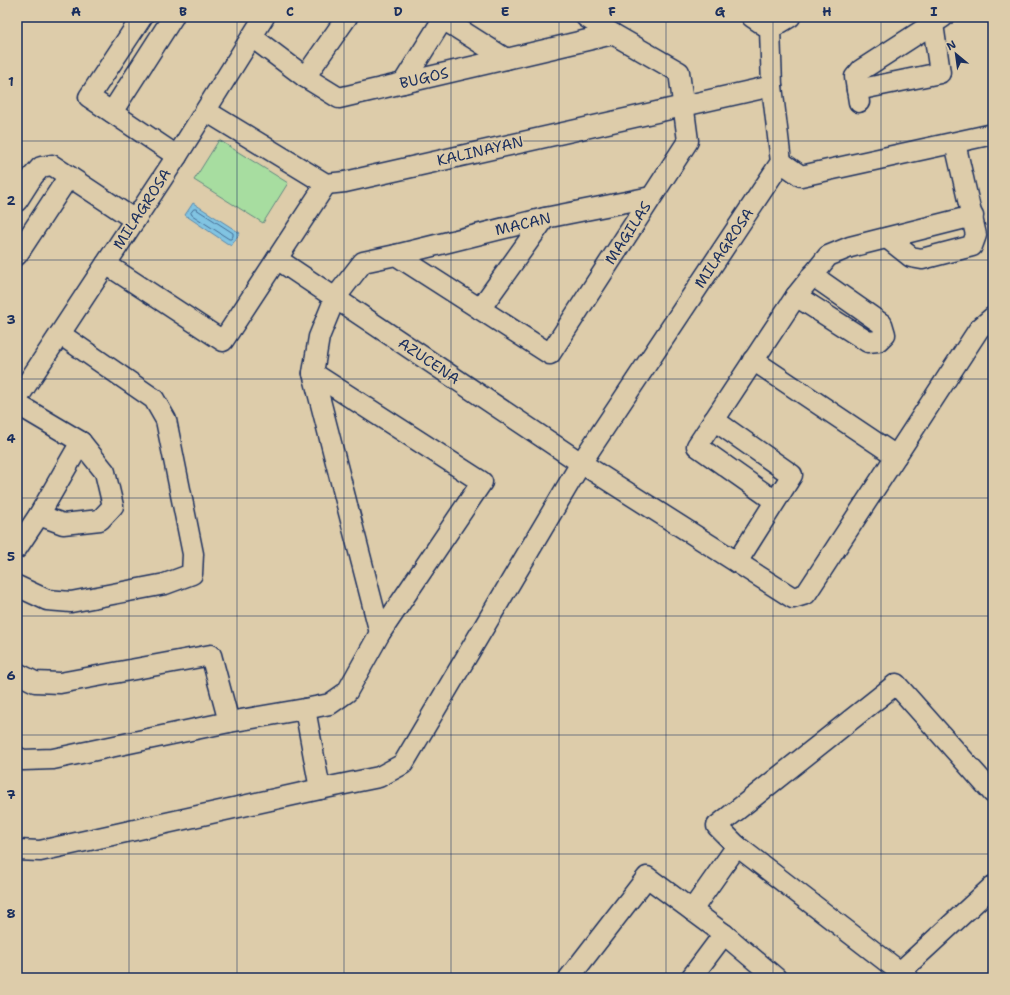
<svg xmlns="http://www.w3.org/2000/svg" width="1010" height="995" font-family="'Shantell Sans',sans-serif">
	<rect width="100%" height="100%" fill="#dca"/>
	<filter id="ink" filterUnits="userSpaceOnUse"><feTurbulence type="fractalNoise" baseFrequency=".025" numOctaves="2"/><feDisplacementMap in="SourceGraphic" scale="8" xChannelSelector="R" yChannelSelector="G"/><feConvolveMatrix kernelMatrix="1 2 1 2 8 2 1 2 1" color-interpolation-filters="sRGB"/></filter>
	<g filter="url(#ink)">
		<polygon fill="#a7dda0" stroke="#61867f" points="219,140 288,183 263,223 194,180"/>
		<polygon fill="#81c4e2" stroke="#5888ad" points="193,203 240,233 231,246 185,215"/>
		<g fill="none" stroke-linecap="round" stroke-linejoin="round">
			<polygon stroke="#446b93" stroke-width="1" points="194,209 196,209 233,233 233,236 231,239 229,239 192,215 191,213"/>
			<g stroke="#1b2f5e" stroke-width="23">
				<g id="minor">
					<polyline points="142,17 89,97 177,156"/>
					<polyline points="752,17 770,29"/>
					<polyline points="770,29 790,17"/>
					<polyline points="252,37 305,77 339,98 613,34"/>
					<polyline points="305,77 347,17"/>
					<polyline points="403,83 443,19 506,59"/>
					<polyline points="857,90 940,73 933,24"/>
					<polyline points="859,102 855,77 861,70 943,17"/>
					<polyline points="206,111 326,184 345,182 772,86"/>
					<polyline points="112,112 173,17"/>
					<polyline points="781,162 801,176 993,134"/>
					<polyline points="17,201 33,176 41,167 52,165 135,220"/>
					<polyline points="887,238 911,257 922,259 972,246 976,235 955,143"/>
					<polyline points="17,255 69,176"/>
					<polyline points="396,255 545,218 651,197"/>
					<polyline points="277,259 581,463 793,598 806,594 979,329 993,317"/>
					<polyline points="106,264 223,341 326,184"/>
					<polyline points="796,296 868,342 878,341 885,334 882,324 812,275"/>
					<polyline points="480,309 545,218"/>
					<polyline points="753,360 896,456"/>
					<polyline points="313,373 380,633"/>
					<polyline points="17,399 177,156 264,17"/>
					<polyline points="17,404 81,442 105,472 113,506 100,520 63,524 39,515"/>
					<polyline points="714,420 792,475 737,562"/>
					<polyline points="775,501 697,446 796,296 828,256 850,247 973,216"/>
					<polyline points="17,548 39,515 81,442"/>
					<polyline points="17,586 47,600 71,602 165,584 192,574 193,554 166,420 154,399 60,334"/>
					<polyline points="17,673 35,682 60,683 211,655 229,722"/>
					<polyline points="305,709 320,789"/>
					<polyline points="17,757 23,760 53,759 229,722 305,709 330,704 347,692 380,633 482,482 313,373 319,337 335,298 363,262 396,255 550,354 688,141 679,72 613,34 586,17"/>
					<polyline points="17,850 40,851 320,789 379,777 403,764 581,463 781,162 772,86 770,29"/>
					<polyline points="692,910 737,846"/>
					<polyline points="900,972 993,886"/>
					<polyline points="569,978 647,877 724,934 776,978"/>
					<polyline points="691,978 724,934"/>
					<polyline points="908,978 737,846 717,826 896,684 993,793"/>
				</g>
			</g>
			<use href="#minor" stroke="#dca" stroke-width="20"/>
		</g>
	</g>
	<path fill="none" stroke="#1b2f5e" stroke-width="1" stroke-opacity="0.55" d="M129 17V978M237 17V978M344 17V978M451 17V978M559 17V978M666 17V978M773 17V978M881 17V978M17 141H993M17 260H993M17 379H993M17 498H993M17 616H993M17 735H993M17 854H993"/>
	<g text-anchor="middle" stroke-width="3" stroke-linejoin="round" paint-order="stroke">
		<g font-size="15" fill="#1b2f5e" stroke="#dca">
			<text transform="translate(424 78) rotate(-13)" y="5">BUGOS</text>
			<text transform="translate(480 151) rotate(-13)" y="5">KALINAYAN</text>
			<text transform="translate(142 209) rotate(-57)" y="5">MILAGROSA</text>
			<text transform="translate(523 224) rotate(-13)" y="5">MACAN</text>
			<text transform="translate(628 233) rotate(-57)" y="5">MAGILAS</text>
			<text transform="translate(724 248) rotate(-56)" y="5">MILAGROSA</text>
			<text transform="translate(429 361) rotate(34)" y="5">AZUCENA</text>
		</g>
	</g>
	<rect width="1010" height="995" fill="none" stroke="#dca" stroke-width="44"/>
	<g transform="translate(956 54) rotate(331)" stroke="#ddccaa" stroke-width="3" paint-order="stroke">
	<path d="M0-3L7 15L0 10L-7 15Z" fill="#1b2f5e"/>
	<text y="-6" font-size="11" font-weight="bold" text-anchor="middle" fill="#1b2f5e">N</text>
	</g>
	<rect x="22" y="22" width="966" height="951" fill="none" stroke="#1b2f5e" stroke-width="1.5"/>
	<g font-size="13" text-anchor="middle" font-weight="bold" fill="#1b2f5e">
		<text x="76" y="16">A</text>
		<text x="183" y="16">B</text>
		<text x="290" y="16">C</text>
		<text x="398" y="16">D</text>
		<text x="505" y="16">E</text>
		<text x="612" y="16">F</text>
		<text x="720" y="16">G</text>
		<text x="827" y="16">H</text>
		<text x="934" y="16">I</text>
		<text x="11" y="86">1</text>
		<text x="11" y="205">2</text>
		<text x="11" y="324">3</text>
		<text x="11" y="443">4</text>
		<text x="11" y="561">5</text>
		<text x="11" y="680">6</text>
		<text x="11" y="799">7</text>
		<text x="11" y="918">8</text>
	</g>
</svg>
